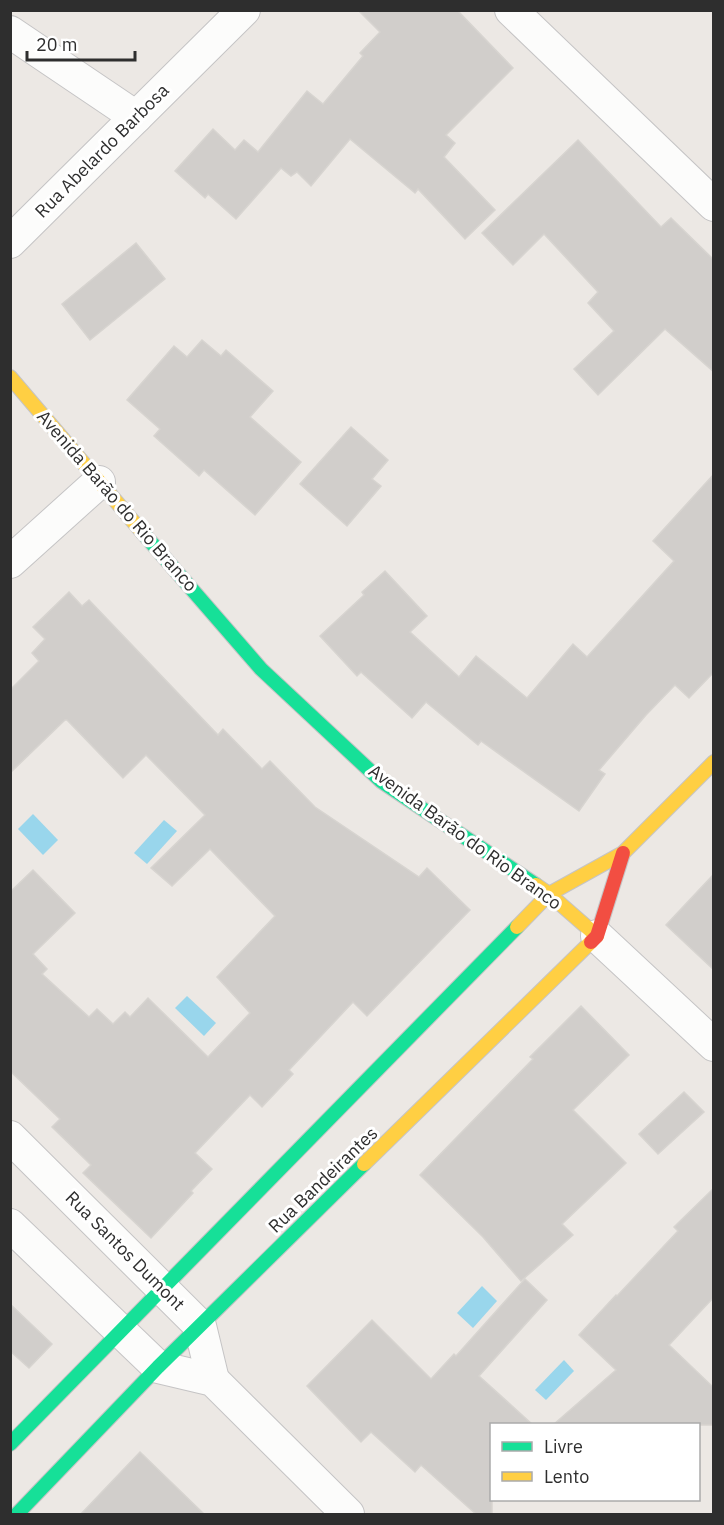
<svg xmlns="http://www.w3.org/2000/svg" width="724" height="1525" font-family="'IBM Plex Sans',sans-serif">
	<rect width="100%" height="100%" fill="#ece8e4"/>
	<g fill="#99d6ec">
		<polygon points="33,814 58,840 43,855 18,829"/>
		<polygon points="164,820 177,831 147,864 134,853"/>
		<polygon points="187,996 216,1023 204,1036 175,1008"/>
		<polygon points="482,1286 497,1301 473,1328 457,1313"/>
		<polygon points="564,1360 574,1371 546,1400 535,1390"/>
	</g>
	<g fill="#d1cecb" stroke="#d7d4d0" stroke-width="1.5">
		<polygon points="358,10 457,10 513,68 446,135 455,143 444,157 495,210 465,239 418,189 415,193 350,139 311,186 297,172 291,176 281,168 236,219 208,194 205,198 175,171 213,129 235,150 244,140 258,152 307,91 323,104 363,56 360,53 380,32"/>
		<polygon points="578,140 661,227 671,218 714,260 714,372 665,329 598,395 574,369 614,331 588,303 598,292 544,234 513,265 482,233"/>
		<polygon points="136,243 165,279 90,340 62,304"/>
		<polygon points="202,340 221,356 226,350 273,391 250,417 301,462 255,515 204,470 199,476 154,436 160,429 127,400 174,346 187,357"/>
		<polygon points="351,427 388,460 372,479 381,486 347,526 300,484"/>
		<polygon points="714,474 714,672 689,698 675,685 646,715 599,770 605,774 579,811 481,741 478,745 426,702 412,718 361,672 357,676 320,636 364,595 362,592 385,571 427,616 410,632 459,677 476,656 527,698 573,644 587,657 674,561 653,541"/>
		<polygon points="69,592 82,606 89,600 218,735 223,729 262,769 270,761 315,807 419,877 427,868 470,910 367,1016 353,1002 289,1070 293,1074 262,1107 250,1095 195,1153 212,1169 191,1191 193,1193 151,1238 83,1173 91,1165 52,1127 60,1119 10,1071 10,892 33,870 75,913 33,954 47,969 42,974 89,1017 97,1009 113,1024 125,1012 130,1017 148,998 208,1057 250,1013 217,977 275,916 210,849 172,886 151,868 205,815 146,755 123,778 67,720 65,720 10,773 10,690 39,661 32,653 45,639 33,627"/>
		<polygon points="714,874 714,970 666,925"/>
		<polygon points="581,1006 629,1055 573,1110 626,1163 562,1224 573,1235 521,1281 483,1237 420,1175 533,1059 530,1057"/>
		<polygon points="684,1092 704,1112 658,1154 639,1134"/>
		<polygon points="714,1188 714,1297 669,1345 714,1388 714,1425 553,1425 616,1370 579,1335 616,1295 617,1296 678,1231 674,1227"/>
		<polygon points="525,1279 547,1300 479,1376 533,1425 492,1425 492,1515 477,1515 421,1465 415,1472 371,1432 361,1442 307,1386 372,1320 431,1379 454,1354 456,1356"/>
		<polygon points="10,1304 52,1344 29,1368 10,1351"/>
		<polygon points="140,1452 205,1515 80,1515"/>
	</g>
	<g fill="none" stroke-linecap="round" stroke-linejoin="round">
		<g stroke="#c5c4c5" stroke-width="34">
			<g id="street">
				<polyline points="511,10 714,205"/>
				<polyline points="10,32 136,117"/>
				<polyline points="10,242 244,10"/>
				<polyline points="10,562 99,482"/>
				<polyline points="597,936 714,1045"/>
				<polyline points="10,1137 200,1326 213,1380"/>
				<polyline points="10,1225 158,1367 213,1380 348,1514"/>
			</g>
		</g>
		<g stroke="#c5c4c5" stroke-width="16">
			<g id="fast">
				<polyline points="143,533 261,669 381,781 536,885"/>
				<polyline points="10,1444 517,927"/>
				<polyline points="17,1514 158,1367 364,1164"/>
			</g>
		</g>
		<g stroke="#c5c4c5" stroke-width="16">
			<g id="slow">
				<polyline points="10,377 143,533"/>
				<polyline points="536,885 549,894 597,936"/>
				<polyline points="517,927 549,894 623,853 714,762"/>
				<polyline points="364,1164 591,942"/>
			</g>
		</g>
		<g stroke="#c5c4c5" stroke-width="16">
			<polyline id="jam" points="591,942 597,936 623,853"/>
		</g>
		<use href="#street" stroke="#fcfcfb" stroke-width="32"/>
		<use href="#fast" stroke="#16e098" stroke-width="14"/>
		<use href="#slow" stroke="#ffcf43" stroke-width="14"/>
		<use href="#jam" stroke="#f24e42" stroke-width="14"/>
	</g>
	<g text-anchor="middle" stroke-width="6" stroke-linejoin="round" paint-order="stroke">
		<g font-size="18" fill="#2e2e2e" stroke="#fff">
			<text transform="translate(102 151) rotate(-45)" y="6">Rua Abelardo Barbosa</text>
			<text transform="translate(117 501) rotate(49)" y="6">Avenida Barão do Rio Branco</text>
			<text transform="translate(465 837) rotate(36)" y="6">Avenida Barão do Rio Branco</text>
			<text transform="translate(323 1180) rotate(-44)" y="6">Rua Bandeirantes</text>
			<text transform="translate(125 1251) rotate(45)" y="6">Rua Santos Dumont</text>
		</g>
	</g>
	<rect width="724" height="1525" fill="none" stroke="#2e2e2e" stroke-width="24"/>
	<rect x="490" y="1423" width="210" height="78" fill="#ffffff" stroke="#ababab" stroke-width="1.5"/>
	<rect x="502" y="1442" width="30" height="9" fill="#16e098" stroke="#ababab" stroke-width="1.5"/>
	<text x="544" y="1453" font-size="18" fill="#2e2e2e">Livre</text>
	<rect x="502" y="1472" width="30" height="9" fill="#ffcf43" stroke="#ababab" stroke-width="1.5"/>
	<text x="544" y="1483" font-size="18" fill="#2e2e2e">Lento</text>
	<path d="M27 51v9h108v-9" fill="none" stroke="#2e2e2e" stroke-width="3"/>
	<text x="36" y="51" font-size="18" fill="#2e2e2e" stroke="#ffffff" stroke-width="4.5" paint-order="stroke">20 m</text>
</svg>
